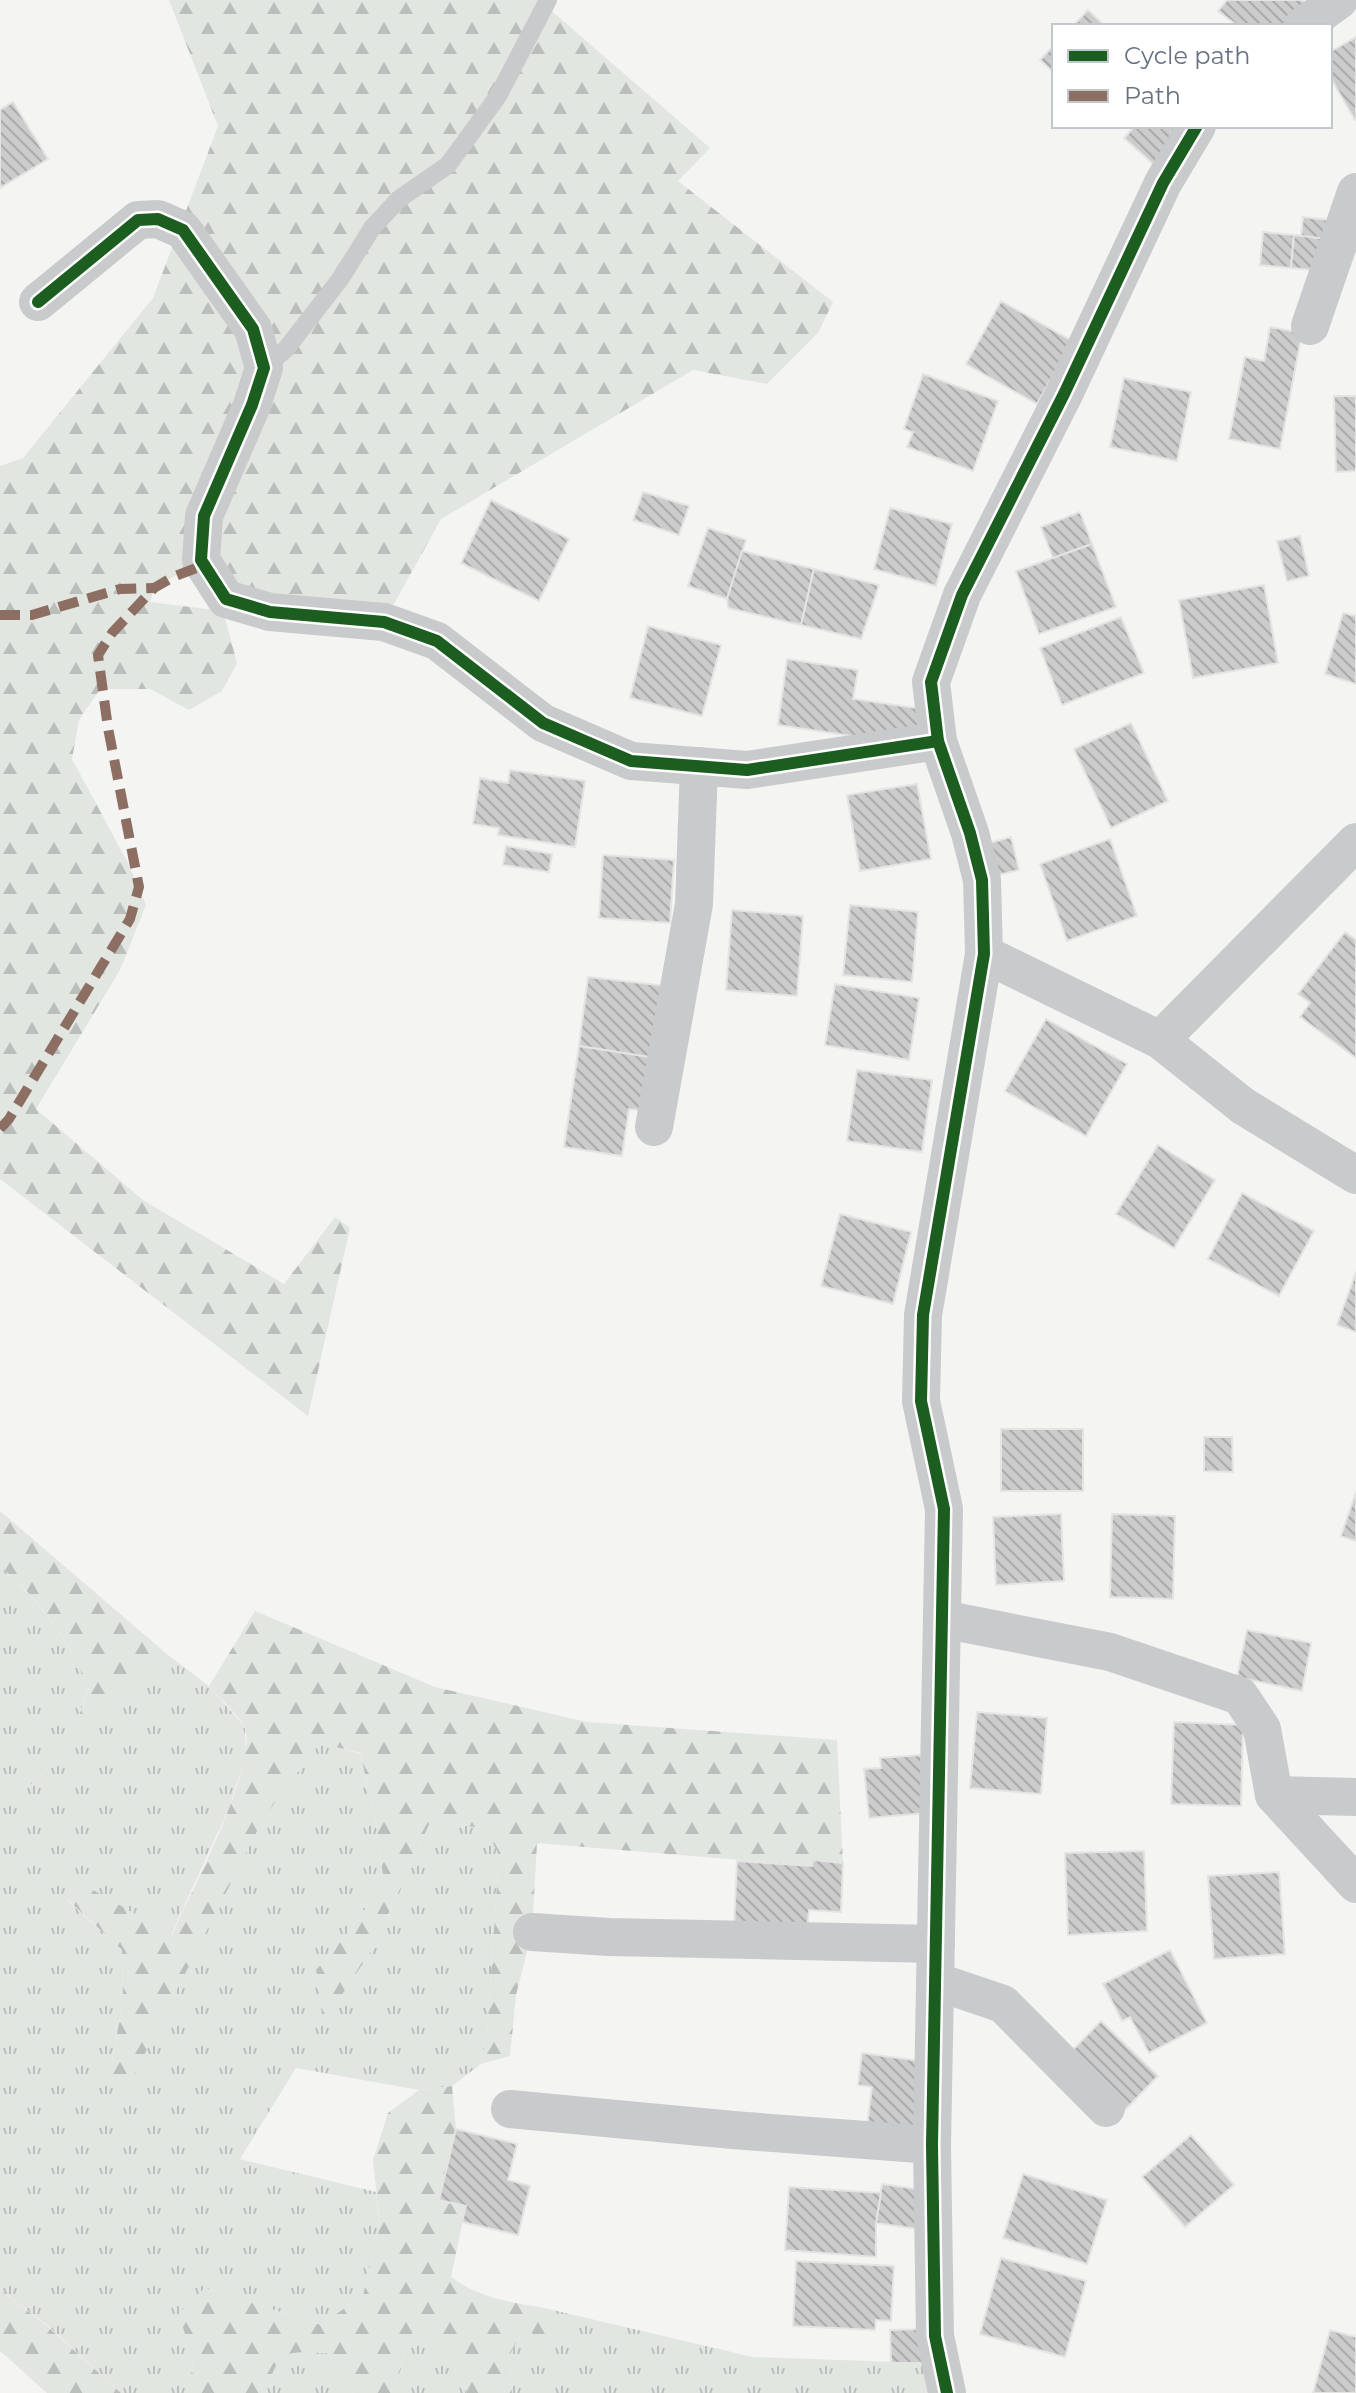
<svg xmlns="http://www.w3.org/2000/svg" width="1356" height="2393" font-family="Montserrat,sans-serif">
	<defs>
		<pattern id="grass-tufts" width="24" height="20" patternUnits="userSpaceOnUse" patternTransform="scale(2)"><rect width="24" height="20" fill="#e2e6e1"/><path d="M3 7l-1-3M5 7V3M7 7l1-3M15 17l-1-3M17 17v-4M19 17l1-3" fill="none" stroke="#bbbfbc"/></pattern>
		<pattern id="forest-firs" width="22" height="20" patternUnits="userSpaceOnUse" patternTransform="scale(2)"><rect width="22" height="20" fill="#e2e6e1"/><path d="M5 1l3.5 6h-7zM16 11l3.5 6h-7z" fill="#bbbfbc"/></pattern>
		<pattern id="building-back-hatch" width="6" height="6" patternUnits="userSpaceOnUse" patternTransform="scale(2)"><rect width="6" height="6" fill="#cccccd"/><path d="M-1 5l2 2M0 0l6 6M5-1l2 2" fill="none" stroke="#a9aaac"/></pattern>
	</defs>
	<rect width="100%" height="100%" fill="#f4f4f3"/>
	<g fill="url(#grass-tufts)">
		<path d="M0 1566C44 1605 64 1635 89 1687L77 1721 13 1783 24 1791 168 1655 209 1686 245 1727 246 1755 229 1808 171 1935 72 1879 68 1901 122 1950 123 2001 109 2077 128 2086 263 1817 320 1742 360 1754 375 1816 383 1876 361 1917 316 1970 323 2022 372 1950 431 1820 487 1829 499 1855 487 2033 481 2064 452 2086 419 2090 296 2068 240 2159 376 2192 380 2226 363 2295 321 2325 205 2288 180 2313 193 2363 188 2393H121L47 2325 0 2290Z"/>
		<polygon points="540,2307 753,2357 924,2363 927,2393 512,2393 509,2356 523,2330 552,2340"/>
		<polygon points="413,2332 436,2344 456,2369 467,2393 391,2393"/>
		<polygon points="292,2351 328,2353 353,2393 266,2393 275,2363"/>
	</g>
	<g fill="url(#forest-firs)">
		<polygon points="169,0 539,0 710,148 678,181 833,302 818,333 767,384 693,370 441,519 384,622 270,612 204,565 173,577 154,588 150,602 223,611 237,663 222,691 189,710 150,689 100,689 79,720 72,759 128,863 146,905 120,970 36,1109 143,1200 284,1284 335,1217 350,1228 308,1416 0,1179 0,466 23,458 153,298 218,126"/>
		<path d="M0 1511 168 1655 24 1791 12 1783 77 1721 89 1688C65 1636 43 1603 0 1566Z"/>
		<path d="M255 1611 435 1687 587 1722 837 1740 843 1863 813 1860 812 1866 537 1843 532 1932 516 1995 510 2056 481 2064 487 2033 499 1855 486 1829 431 1820 372 1950 323 2023 316 1970 361 1917 383 1876 375 1816 360 1753 320 1743 264 1817 128 2087 109 2077 123 2001 122 1950 68 1900 72 1878 172 1935C190 1893 257 1769 245 1728 241 1717 217 1696 209 1686Z"/>
		<path d="M452 2086 456 2129 439 2199 466 2206 451 2277C478 2297 507 2302 540 2307L553 2341 523 2330 509 2356 512 2393H467L456 2369 436 2344 413 2332 391 2393H353L328 2353C283 2351 279 2349 266 2393H188L193 2363 179 2313 205 2288 321 2325 363 2295 380 2226 373 2160 388 2113 419 2090Z"/>
		<polygon points="0,2290 46,2325 121,2393 47,2393 0,2351"/>
	</g>
	<g fill="url(#building-back-hatch)" stroke="#e4e4e3" stroke-width="2">
		<polygon points="1227,0 1301,0 1306,3 1288,26 1238,26 1218,11"/>
		<polygon points="1088,10 1105,26 1073,26"/>
		<polygon points="1356,37 1356,119 1355,120 1330,77 1330,52"/>
		<polygon points="1054,45 1054,73 1040,60"/>
		<polygon points="13,102 48,159 0,188 0,110"/>
		<polygon points="1135,126 1208,126 1169,178 1124,138"/>
		<polygon points="1303,217 1329,220 1327,239 1301,237"/>
		<polygon points="1263,232 1294,235 1291,268 1260,265"/>
		<polygon points="1294,235 1327,239 1324,271 1291,268"/>
		<polygon points="1001,301 1072,341 1037,404 966,364"/>
		<polygon points="1270,327 1302,333 1280,449 1229,439 1245,357 1264,361"/>
		<polygon points="923,374 998,401 973,471 907,447 913,432 904,429"/>
		<polygon points="1124,378 1191,392 1177,461 1110,447"/>
		<polygon points="1334,396 1356,396 1356,471 1336,472"/>
		<polygon points="643,492 689,506 679,535 633,520"/>
		<polygon points="491,500 569,539 539,601 461,563"/>
		<polygon points="890,508 952,524 936,586 874,569"/>
		<polygon points="1080,512 1092,544 1053,558 1041,527"/>
		<polygon points="708,528 746,540 727,599 688,586"/>
		<polygon points="1300,536 1309,576 1287,581 1277,541"/>
		<polygon points="1092,544 1116,607 1039,634 1016,571"/>
		<polygon points="742,551 814,569 801,625 728,608 727,599"/>
		<polygon points="814,569 879,585 861,639 801,625"/>
		<polygon points="1264,585 1278,663 1193,678 1179,600"/>
		<polygon points="1343,613 1356,616 1356,684 1325,674"/>
		<polygon points="1121,617 1144,673 1062,705 1040,648"/>
		<polygon points="648,626 721,645 702,716 630,698"/>
		<polygon points="787,659 858,670 853,699 930,710 926,733 886,741 778,725"/>
		<polygon points="1131,723 1168,801 1111,828 1074,749"/>
		<polygon points="510,770 585,781 575,847 498,835 499,828 473,824 480,778 508,783"/>
		<polygon points="917,784 931,859 860,871 847,795"/>
		<polygon points="1011,837 1019,870 994,876 986,844"/>
		<polygon points="1110,839 1137,916 1067,941 1040,864"/>
		<polygon points="506,846 552,854 549,872 503,865"/>
		<polygon points="603,855 674,860 670,923 599,918"/>
		<polygon points="850,905 918,912 912,982 843,975"/>
		<polygon points="732,910 803,916 797,996 726,990"/>
		<polygon points="1345,932 1356,940 1356,1058 1300,1017 1310,1003 1298,994"/>
		<polygon points="588,977 667,986 655,1058 579,1046"/>
		<polygon points="835,984 919,998 909,1060 825,1045"/>
		<polygon points="1046,1019 1127,1064 1086,1136 1005,1091"/>
		<polygon points="579,1046 655,1058 647,1111 629,1109 622,1156 564,1147"/>
		<polygon points="857,1070 932,1080 922,1152 847,1141"/>
		<polygon points="1158,1145 1215,1180 1174,1248 1116,1214"/>
		<polygon points="1242,1193 1314,1231 1279,1296 1208,1259"/>
		<polygon points="840,1214 911,1232 893,1304 821,1286"/>
		<polygon points="1356,1272 1356,1332 1337,1325"/>
		<rect x="1001" y="1429" width="82" height="62"/>
		<polygon points="1204,1437 1232,1437 1233,1472 1204,1471"/>
		<polygon points="1356,1492 1356,1541 1341,1536"/>
		<polygon points="1061,1514 1064,1581 996,1585 993,1517"/>
		<polygon points="1112,1514 1175,1516 1173,1599 1110,1597"/>
		<polygon points="1247,1630 1311,1643 1302,1691 1237,1677"/>
		<polygon points="977,1712 1047,1718 1041,1794 970,1788"/>
		<polygon points="1174,1722 1243,1725 1241,1806 1171,1804"/>
		<polygon points="921,1755 926,1813 869,1818 864,1769 881,1768 880,1758"/>
		<polygon points="1144,1851 1147,1931 1068,1935 1065,1853"/>
		<polygon points="813,1860 843,1863 841,1912 809,1910 807,1931 734,1927 737,1861 812,1866"/>
		<polygon points="1279,1872 1285,1954 1214,1959 1208,1876"/>
		<polygon points="1170,1950 1207,2023 1149,2053 1130,2017 1122,2021 1103,1984"/>
		<polygon points="1101,2021 1158,2076 1124,2111 1067,2056"/>
		<polygon points="862,2053 928,2062 917,2133 867,2126 872,2087 858,2085"/>
		<polygon points="456,2129 517,2144 508,2180 530,2186 518,2235 462,2222 466,2206 439,2200"/>
		<polygon points="1191,2135 1234,2185 1185,2227 1142,2177"/>
		<polygon points="1023,2174 1107,2200 1087,2264 1003,2238"/>
		<polygon points="882,2184 924,2190 918,2229 876,2223"/>
		<polygon points="789,2187 881,2193 876,2223 876,2257 785,2250"/>
		<polygon points="1001,2258 1086,2281 1065,2357 980,2334"/>
		<polygon points="796,2261 894,2266 891,2321 876,2320 875,2330 793,2326"/>
		<polygon points="924,2329 924,2363 891,2363 890,2330"/>
		<polygon points="1330,2330 1356,2337 1356,2393 1313,2393"/>
	</g>
	<g fill="none" stroke-linecap="round" stroke-linejoin="round">
		<polyline stroke="#c9cacb" stroke-width="18" points="264,368 286,349 341,278 372,228 399,199 448,165 498,96 548,0"/>
		<g stroke="#c9cacb" stroke-width="38">
			<polyline points="1303,26 1339,0"/>
			<polyline points="38,302 138,220 158,219 183,230 253,329 264,368 252,405 204,516 201,560 226,599 270,612 384,622 437,641 543,723 631,761 747,770 938,741"/>
			<polyline points="1310,326 1356,192"/>
			<polyline points="984,954 1160,1040 1243,1106 1356,1175"/>
			<polyline points="1160,1040 1356,842"/>
			<polyline points="654,1127 694,904 699,766"/>
			<polyline points="942,1619 1110,1652 1240,1696 1262,1729 1274,1795 1356,1884"/>
			<polyline points="1274,1795 1356,1797"/>
			<polyline points="532,1932 609,1937 936,1944"/>
			<polyline points="935,1981 1003,2004 1106,2108"/>
			<polyline points="510,2109 733,2130 932,2145"/>
			<polyline points="947,2393 935,2336 932,2145 944,1509 921,1401 923,1315 984,954 982,880 970,833 938,741 931,682 962,595 1064,394 1163,183 1197,126"/>
		</g>
		<g stroke="#8d6e63" stroke-width="10" stroke-dasharray="20 10" stroke-linecap="butt">
			<polyline points="0,615 32,615 120,589 154,588"/>
			<polyline points="0,1129 9,1119 130,919 139,887 108,728 98,655 112,633 154,588 173,577 204,565"/>
		</g>
		<g stroke="#fff" stroke-width="17">
			<g id="cycleway">
				<polyline points="38,302 138,220 158,219 183,230 253,329 264,368 252,405 204,516 201,560 226,599 270,612 384,622 437,641 543,723 631,761 747,770 938,741"/>
				<polyline points="947,2393 935,2336 932,2145 944,1509 921,1401 923,1315 984,954 982,880 970,833 938,741 931,682 962,595 1064,394 1163,183 1197,126"/>
			</g>
		</g>
		<use href="#cycleway" stroke="#1b5e20" stroke-width="12"/>
	</g>
	<rect x="1052" y="24" width="280" height="104" fill="#ffffff" stroke="#c2c7cc" stroke-width="2"/>
	<rect x="1068" y="50" width="40" height="12" fill="#1b5e20" stroke="#c2c7cc" stroke-width="2"/>
	<text x="1124" y="64" font-size="24" fill="#677280">Cycle path</text>
	<rect x="1068" y="90" width="40" height="12" fill="#8d6e63" stroke="#c2c7cc" stroke-width="2"/>
	<text x="1124" y="104" font-size="24" fill="#677280">Path</text>
</svg>
